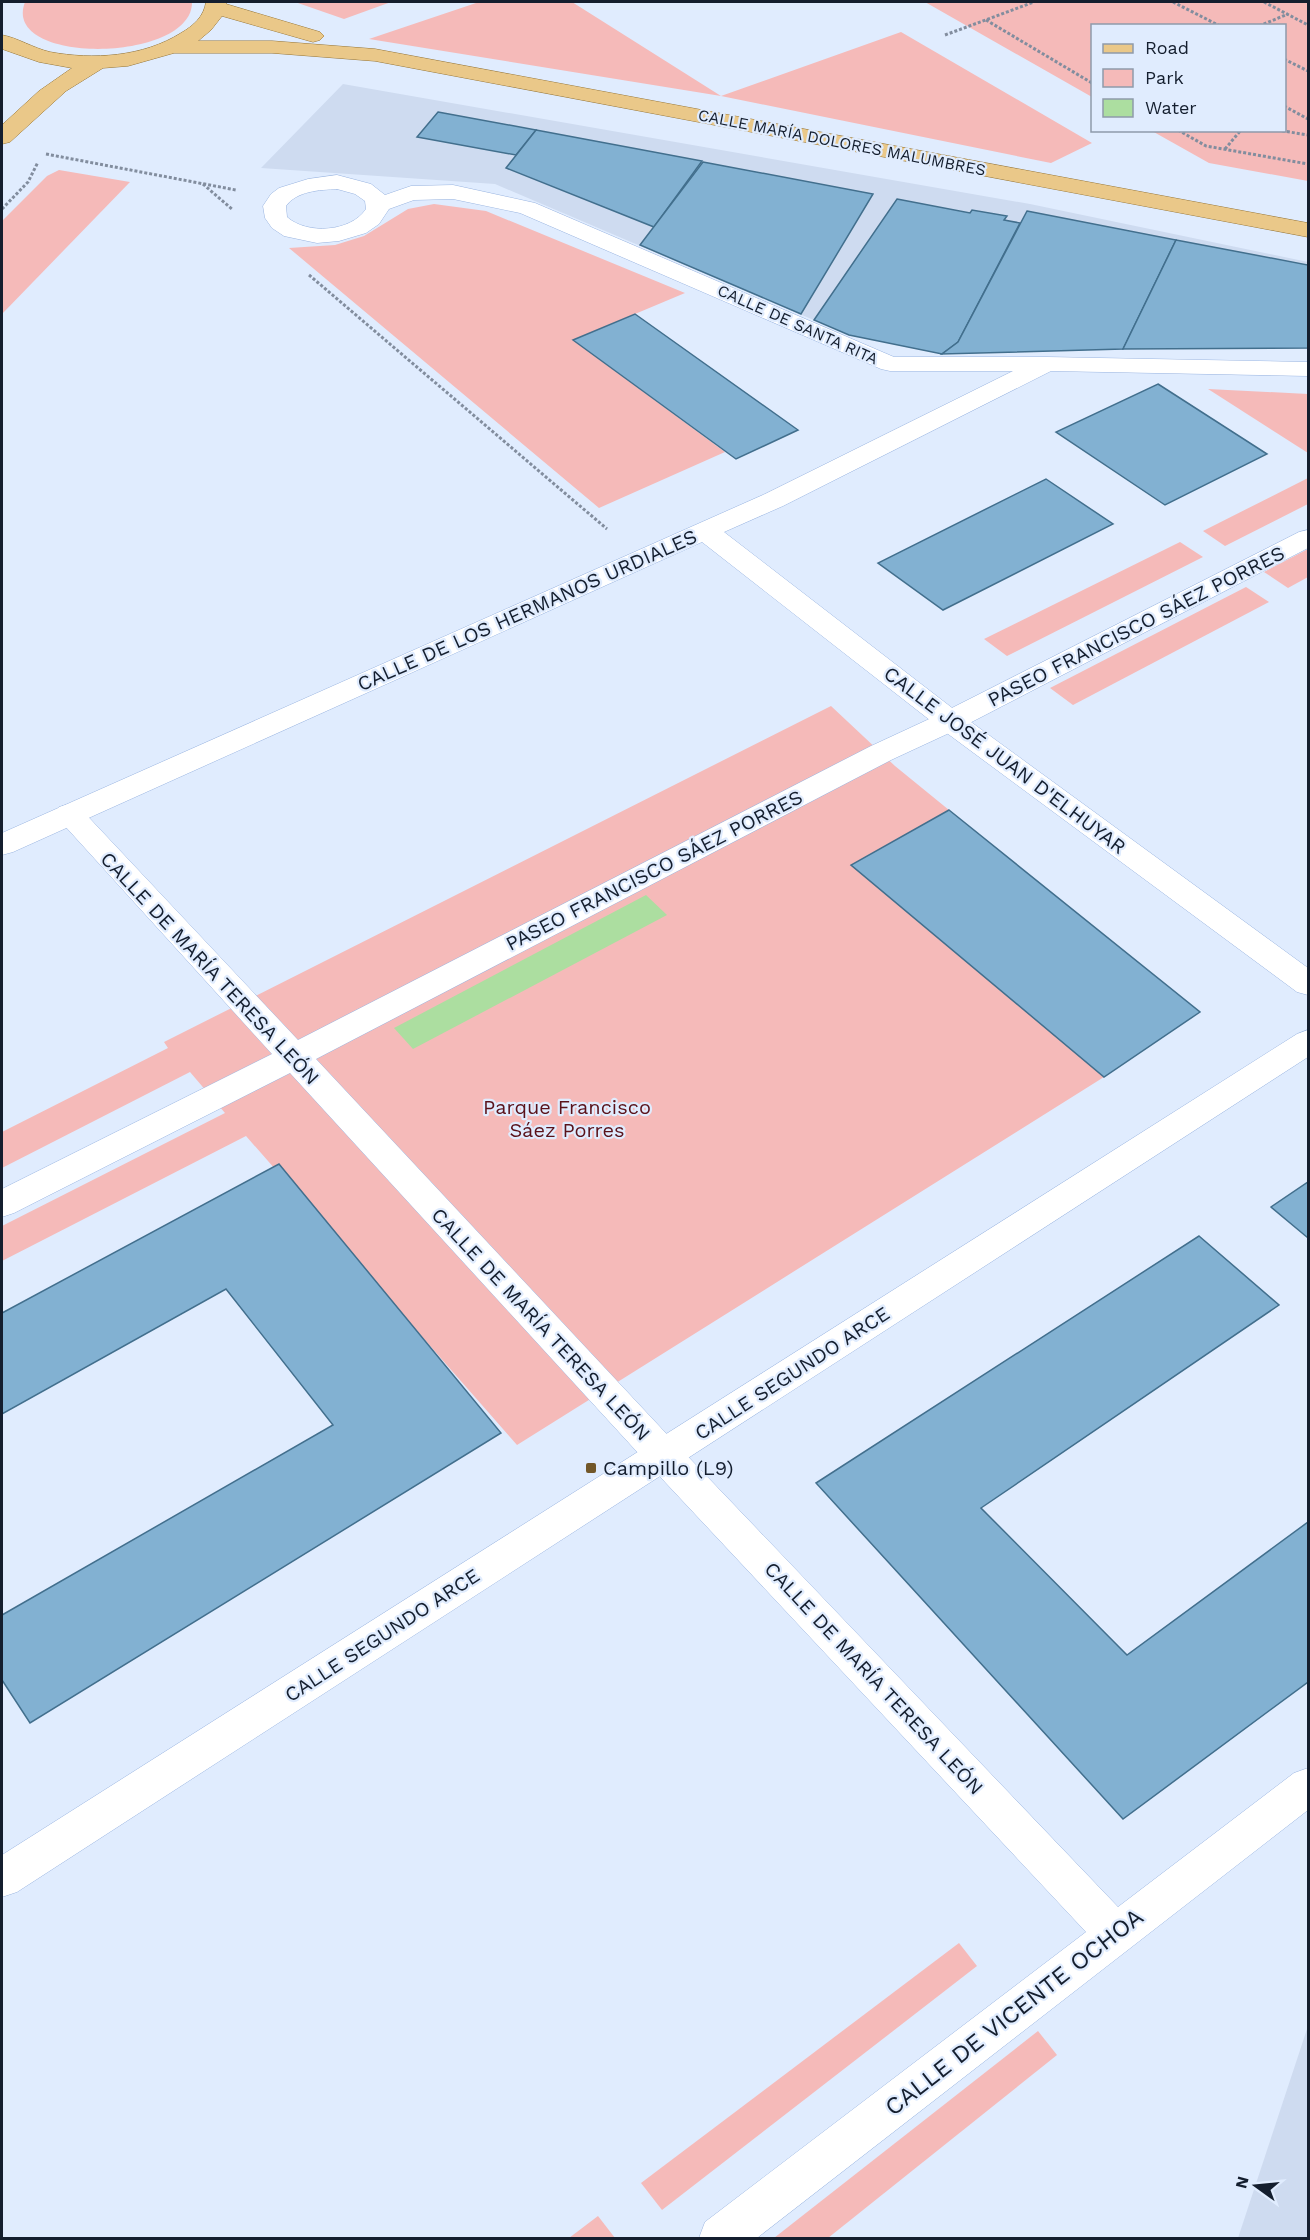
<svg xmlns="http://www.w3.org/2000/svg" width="1310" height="2240" font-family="'Work Sans',sans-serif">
	<rect width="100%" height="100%" fill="#e0ecfe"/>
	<g fill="#cedbf0">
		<polygon points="343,84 1030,204 1308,262 1308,348 1123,349 942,354 849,335 495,184 261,168"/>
		<polygon points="1308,2026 1308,2238 1238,2238"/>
	</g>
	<g fill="#f5bab9">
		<path d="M25 2H192C193 63 0 66 25 2Z"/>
		<polygon points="295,2 391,2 344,19"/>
		<polygon points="479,2 572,2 721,96 901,32 1092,143 1051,163 721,96 369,39"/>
		<polygon points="925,2 1308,2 1308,181 1209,163 1152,131 1284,130 1284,26 1092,26 1092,97"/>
		<polygon points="59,170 130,182 2,314 2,221 47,176"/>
		<polygon points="434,204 486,211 685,293 573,340 725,452 599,508 289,248 335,245 364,236 408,209"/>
		<polygon points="1208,389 1308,394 1308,453"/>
		<polygon points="1308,478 1308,504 1225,546 1203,531"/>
		<polygon points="1180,542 1203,557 1007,656 984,639"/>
		<polygon points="1308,549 1308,577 1288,588 1264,572"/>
		<polygon points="1246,587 1269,602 1073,705 1050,688"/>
		<polygon points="831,706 895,766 949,810 851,865 1104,1077 517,1445 246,1136 2,1261 2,1226 225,1113 190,1072 2,1168 2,1132 168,1048 164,1042"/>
		<polygon points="959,1943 977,1966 662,2210 641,2183"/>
		<polygon points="1038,2031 1057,2055 828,2238 774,2238"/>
		<polygon points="598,2216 615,2238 569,2238"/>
	</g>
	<polygon fill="#acdea0" points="646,895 667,915 413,1049 394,1028"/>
	<g fill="#82b1d2" stroke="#426f8d" stroke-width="1.5">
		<polygon points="438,112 536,130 516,155 417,137"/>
		<polygon points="536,130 702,161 654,227 506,168"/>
		<polygon points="703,162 873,194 801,314 640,245"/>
		<polygon points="897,199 970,213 972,210 1007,216 1004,220 1020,223 958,342 942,354 849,335 814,320"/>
		<polygon points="1027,211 1176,240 1123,349 942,354 958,342"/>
		<polygon points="1176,240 1308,265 1308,348 1123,349"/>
		<polygon points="635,314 798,430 736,459 573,340"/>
		<polygon points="1158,384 1267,454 1165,505 1056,432"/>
		<polygon points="1046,479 1113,524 943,610 878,563"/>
		<polygon points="949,810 1200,1012 1104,1077 851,865"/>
		<polygon points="279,1164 501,1433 30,1723 2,1680 2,1615 333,1425 226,1289 2,1414 2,1313"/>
		<polygon points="1308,1182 1308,1238 1271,1207"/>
		<polygon points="1199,1236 1279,1305 981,1508 1127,1655 1308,1522 1308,1682 1123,1819 816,1483"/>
	</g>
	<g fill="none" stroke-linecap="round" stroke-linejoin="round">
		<g stroke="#99b4e0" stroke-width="1">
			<polygon id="pedestrian" points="1308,530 1308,548 960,728 891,760 316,1059 676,1444 1118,1907 1294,1773 1308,1768 1308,1810 757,2238 699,2238 705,2222 1086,1932 650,1466 290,1073 14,1213 2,1217 2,1189 272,1054 54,814 59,807 69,804 79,807 298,1040 871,746 940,714 1299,532"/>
		</g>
		<g stroke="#99b4e0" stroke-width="1">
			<g id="minor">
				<path d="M337 175 371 184 385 195 411 186 453 185 535 203 894 357H1047L1308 362V376L1051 371 783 506 724 532 960 714 1308 968V995L1297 992 940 728 702 542 13 852 2 855V833L765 494 1013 371H890L881 369 520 213 453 199 414 200 389 209 379 224 366 233 339 241 317 243 284 236 272 228 265 218 263 206 271 194 279 188 308 179ZM337 189 355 194 365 201 366 209C351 232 307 235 287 217L286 206C297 191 319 190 337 189Z"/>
				<polygon points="1308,1030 1308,1057 17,1892 2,1897 2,1855 1297,1034"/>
			</g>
		</g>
		<g stroke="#967536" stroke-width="1">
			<path id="primary" d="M206 2H226V4L320 32 324 36 320 40 313 42 222 16 211 30 198 41H272L375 49 1308 223V237L375 61 272 53H174L128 66 103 68 66 91 10 142 2 144V125L39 91 72 68 39 62 2 49V35C18 38 33 48 50 52 93 60 143 57 181 33 193 26 204 17 206 2Z"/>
		</g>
		<g stroke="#828d9e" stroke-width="3" stroke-dasharray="3 2" stroke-linecap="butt">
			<polyline points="1173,2 1220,26"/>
			<polyline points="1264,2 1308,25"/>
			<polyline points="986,20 1092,83"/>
			<polyline points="1259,26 1288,14"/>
			<polyline points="945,35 1034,2"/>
			<polyline points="1284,59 1308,71"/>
			<polyline points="1284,106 1308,119"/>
			<polyline points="1178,130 1206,146 1308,164"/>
			<polyline points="1277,130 1308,135"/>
			<polyline points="1225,149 1241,130"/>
			<polyline points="46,154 236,190"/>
			<polyline points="203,184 233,210"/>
			<polyline points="2,209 28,182 38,162"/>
			<polyline points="309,275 607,529"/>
		</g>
		<use href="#pedestrian" fill="#fff" fill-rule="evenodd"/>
		<use href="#minor" fill="#fff" fill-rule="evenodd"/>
		<use href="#primary" fill="#eac889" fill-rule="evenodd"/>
	</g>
	<rect fill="#725729" stroke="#e0ecfe" stroke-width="2" x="585" y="1462" width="12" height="12" rx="3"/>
	<g text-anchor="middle" stroke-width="4.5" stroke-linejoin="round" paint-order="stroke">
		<g font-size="16" fill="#141e2e" stroke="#e0ecfe">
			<text transform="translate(842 142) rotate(11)" y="6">CALLE MARÍA DOLORES MALUMBRES</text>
			<text transform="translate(798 324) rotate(24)" y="6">CALLE DE SANTA RITA</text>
		</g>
		<g font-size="20" fill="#141e2e" stroke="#e0ecfe">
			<text transform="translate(527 610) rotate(-24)" y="7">CALLE DE LOS HERMANOS URDIALES</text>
			<text transform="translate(1136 626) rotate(-27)" y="7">PASEO FRANCISCO SÁEZ PORRES</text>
			<text transform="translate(1005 760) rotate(37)" y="7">CALLE JOSÉ JUAN D'ELHUYAR</text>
			<text transform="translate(654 870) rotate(-27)" y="7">PASEO FRANCISCO SÁEZ PORRES</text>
			<text transform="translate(210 968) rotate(47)" y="7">CALLE DE MARÍA TERESA LEÓN</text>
			<text transform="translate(541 1324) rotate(47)" y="7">CALLE DE MARÍA TERESA LEÓN</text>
			<text transform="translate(792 1373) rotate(-33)" y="7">CALLE SEGUNDO ARCE</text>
			<text transform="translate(382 1635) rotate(-33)" y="7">CALLE SEGUNDO ARCE</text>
			<text transform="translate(874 1678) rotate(47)" y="7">CALLE DE MARÍA TERESA LEÓN</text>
		</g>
		<g font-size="20" fill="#5a121a" stroke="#e0ecfe">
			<text x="567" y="1114">Parque Francisco<tspan x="567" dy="23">Sáez Porres</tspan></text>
		</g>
		<g font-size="20" fill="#141e2e" stroke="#e0ecfe" text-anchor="start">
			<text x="603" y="1475">Campillo (L9)</text>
		</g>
		<g font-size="24" fill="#141e2e" stroke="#e0ecfe">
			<text transform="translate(1014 2012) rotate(-38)" y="8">CALLE DE VICENTE OCHOA</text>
		</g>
	</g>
	<rect width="1310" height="2240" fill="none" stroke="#141e2e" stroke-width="6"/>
	<rect x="1091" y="24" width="195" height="108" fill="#e0ecfe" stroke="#8e9aab" stroke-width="1.5"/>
	<rect x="1103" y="44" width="30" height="9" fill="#eac889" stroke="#8e9aab" stroke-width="1.5"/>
	<text x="1145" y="54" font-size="18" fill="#141e2e">Road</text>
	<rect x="1103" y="69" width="30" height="18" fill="#f5bab9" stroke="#8e9aab" stroke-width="1.5"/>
	<text x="1145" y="84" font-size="18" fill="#141e2e">Park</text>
	<rect x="1103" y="99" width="30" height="18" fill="#acdea0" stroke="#8e9aab" stroke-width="1.5"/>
	<text x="1145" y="114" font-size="18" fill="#141e2e">Water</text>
	<g transform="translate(1256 2186) rotate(285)" stroke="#e0ecfe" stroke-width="4.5" paint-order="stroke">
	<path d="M0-4.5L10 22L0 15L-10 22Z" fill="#141e2e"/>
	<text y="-9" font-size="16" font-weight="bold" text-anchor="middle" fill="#141e2e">N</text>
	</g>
</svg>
